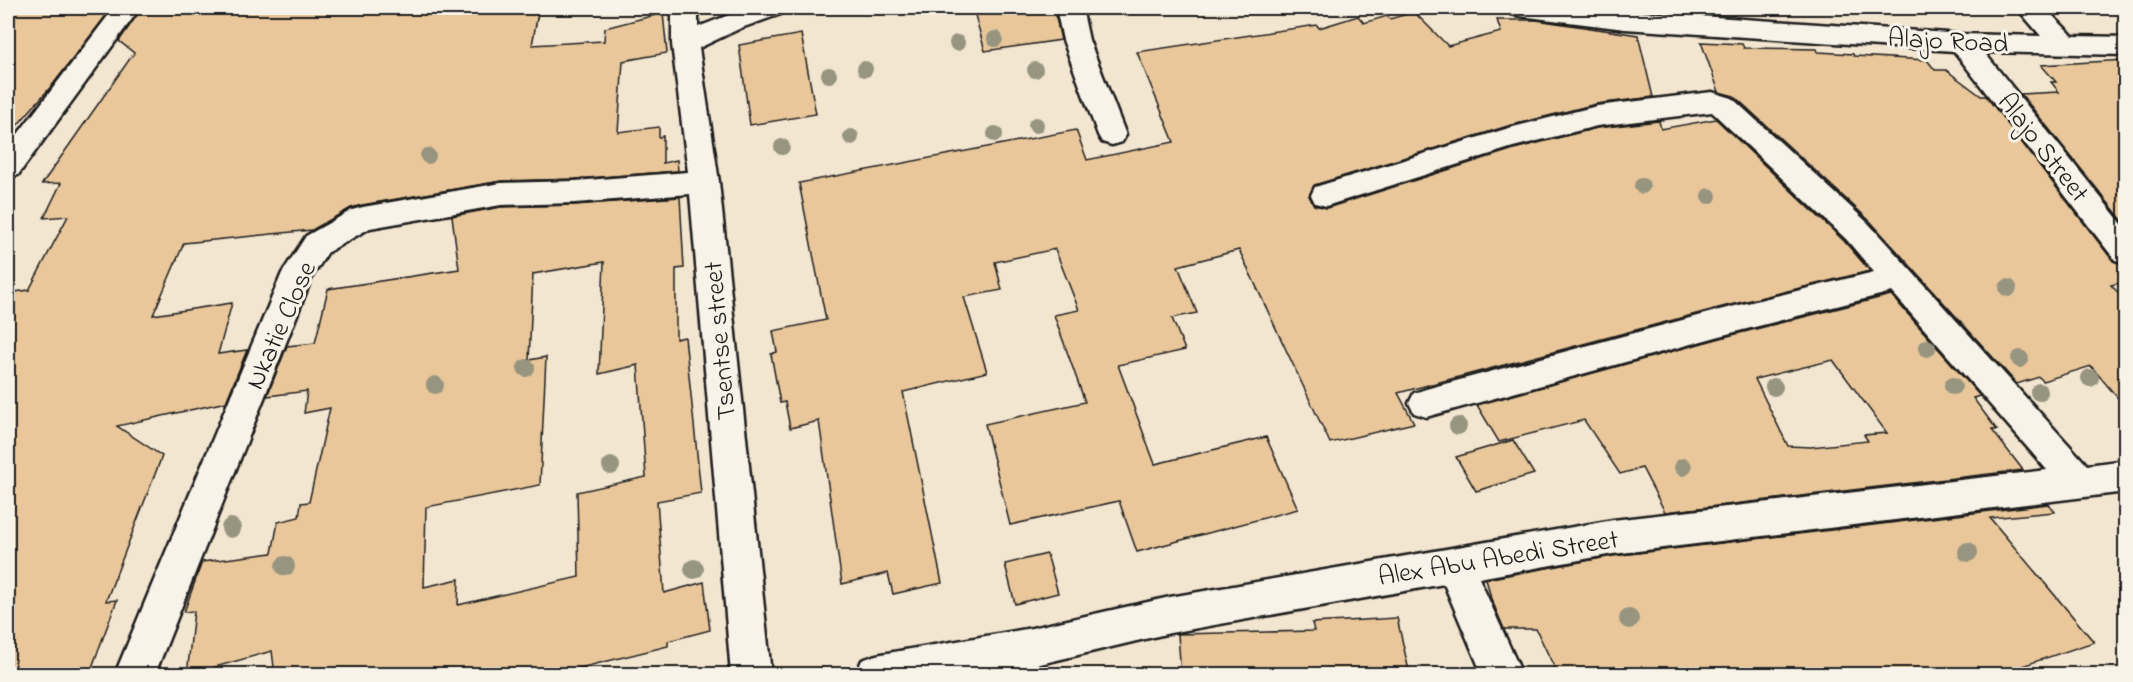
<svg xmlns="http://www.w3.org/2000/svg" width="2133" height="682" font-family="'Indie Flower',sans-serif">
	<rect width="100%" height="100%" fill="#f3e6d1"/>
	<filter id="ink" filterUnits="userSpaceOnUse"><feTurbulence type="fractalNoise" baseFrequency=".0167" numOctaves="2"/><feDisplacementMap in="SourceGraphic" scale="12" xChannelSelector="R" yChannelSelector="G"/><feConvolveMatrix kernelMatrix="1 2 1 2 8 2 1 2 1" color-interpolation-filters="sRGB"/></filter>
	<g filter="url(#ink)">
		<g fill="#e9c79b" stroke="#1c1c1c" stroke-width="1.5" fill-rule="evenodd">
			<polygon points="8,8 112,8 54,83 8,136"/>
			<polygon points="142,8 539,8 532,45 604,41 605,28 663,13 667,53 623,61 618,132 659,127 659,137 663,136 663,163 677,160 678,171 575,179 501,181 362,205 351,208 312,230 184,243 153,315 232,303 218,354 247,350 226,402 117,426 162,456 106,601 117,600 91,670 51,675 8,675 8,293 29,290 68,216 44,218 61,183 42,184 134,53 119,41"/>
			<polygon points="973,8 1054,8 1061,40 985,51"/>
			<polygon points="1414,12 1448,46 1501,32 1497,20 1536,20 1638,35 1653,97 1596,104 1508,126 1314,185 1309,196 1314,205 1327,208 1514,149 1597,128 1659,121 1661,129 1716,119 1844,241 1870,271 1726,306 1398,393 1414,423 1330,443 1239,250 1178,266 1197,313 1172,318 1185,350 1118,365 1155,464 1266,437 1298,509 1137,552 1119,501 1010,525 985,424 1085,402 1054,315 1079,310 1055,249 995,262 1002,290 964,297 987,372 903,392 942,583 893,594 888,573 842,584 819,421 790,428 785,402 780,403 771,354 777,352 773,331 826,320 799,183 1076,130 1087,160 1174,142 1137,52 1317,25 1319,28 1358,16 1364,23 1387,16 1390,19"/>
			<polygon points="801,34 816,114 750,125 739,45"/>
			<polygon points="1701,42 1742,44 1744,48 1817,49 1818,52 1853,54 1854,56 1927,60 1935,70 1946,70 1981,96 1986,96 2113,261 2126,266 2126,282 2111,285 2126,301 2126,408 2091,366 2043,381 2039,377 2017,384 1870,221 1734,96 1719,92"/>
			<polygon points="2126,60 2126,225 2021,94 2059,92 2051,82 2056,82 2041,65"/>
			<path d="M680 197 684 268 676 269V339L685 337 701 493 657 501 664 593 704 582 710 630 668 641V646L552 675H275L272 651 187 675 194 611 184 612 202 562 272 553 278 522 299 517 301 503 309 502 330 408 304 413 307 391 267 396 287 346 315 343 328 289 459 269 452 216 501 207 575 205ZM604 262 599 374 638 365 646 477 577 492 579 577 458 605 459 579 424 587 426 507 540 485 546 357 529 360 533 274Z"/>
			<path d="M1891 295 1980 396 1973 398 1997 430H1992L2023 470 1665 512 1642 468 1620 474 1584 420 1499 442 1477 405 1728 336ZM1833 360 1887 433 1864 435 1868 441 1811 447 1788 446 1755 379Z"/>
			<polygon points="1513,440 1534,474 1476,491 1456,457"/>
			<polygon points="2049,504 2055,512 1990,518 2094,642 1995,675 1558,675 1536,629 1504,629 1491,598 1486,579 1613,556"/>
			<polygon points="1047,554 1058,593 1015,604 1005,564"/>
			<polygon points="1397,618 1410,675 1181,675 1178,634 1314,631 1312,623"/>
		</g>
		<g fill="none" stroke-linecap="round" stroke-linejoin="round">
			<g stroke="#1c1c1c" stroke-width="5">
				<g id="minor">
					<polygon points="114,8 140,8 18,175 8,177 8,147"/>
					<polygon points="672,8 698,8 698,27 747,8 785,8 781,14 741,28 699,48 719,182 771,674 731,674 690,194 575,203 501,205 370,228 328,252 312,277 155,674 115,674 282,273 306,236 352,210 363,207 501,183 575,181 688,172 672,44"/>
					<polygon points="1056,8 1082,8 1089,40 1126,135 1122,142 1112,145 1102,142 1098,135 1063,40"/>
					<polygon points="1507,8 1586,8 1962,34 2041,36 2017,8 2045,8 2073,36 2126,37 2126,55 1984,52 2126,229 2126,264 2115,260 1954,51 1625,29 1520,16 1511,14"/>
					<polygon points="1712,92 1732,98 1868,223 2087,465 2126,460 2126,492 1613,554 1479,578 1522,674 1482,674 1444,584 1170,633 1032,666 983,674 856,674 862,660 876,655 1032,628 1170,597 1613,520 2047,470 1892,292 1727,334 1426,417 1414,413 1409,403 1414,393 1426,389 1727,308 1874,272 1846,239 1712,112 1597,126 1513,147 1326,206 1315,203 1311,195 1315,187 1509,128 1597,106"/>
				</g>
			</g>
			<use href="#minor" fill="#f7f3e8" fill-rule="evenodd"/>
		</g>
		<g fill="#979580">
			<circle cx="995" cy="39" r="8"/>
			<circle cx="957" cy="43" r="8"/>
			<circle cx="865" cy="69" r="8"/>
			<circle cx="1035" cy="70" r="8"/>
			<circle cx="829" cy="75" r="8"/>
			<circle cx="1036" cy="125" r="8"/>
			<circle cx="995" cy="134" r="8"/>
			<circle cx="851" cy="137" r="8"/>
			<circle cx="782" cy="147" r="8"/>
			<circle cx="428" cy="156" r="8"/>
			<circle cx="1642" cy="186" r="8"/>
			<circle cx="1709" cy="196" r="8"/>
			<circle cx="2008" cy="288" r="9"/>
			<circle cx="1927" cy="348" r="9"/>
			<circle cx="2020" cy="359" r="9"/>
			<circle cx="526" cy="368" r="9"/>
			<circle cx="2090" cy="378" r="9"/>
			<circle cx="435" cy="385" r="9"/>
			<circle cx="1953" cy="386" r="9"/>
			<circle cx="1774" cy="387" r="9"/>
			<circle cx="2039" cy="392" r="9"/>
			<circle cx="1458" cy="426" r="9"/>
			<circle cx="611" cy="466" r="9"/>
			<circle cx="1683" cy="467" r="9"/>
			<circle cx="231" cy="528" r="10"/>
			<circle cx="1968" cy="552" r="10"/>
			<circle cx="285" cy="566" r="10"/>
			<circle cx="694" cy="569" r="10"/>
			<circle cx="1629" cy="619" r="10"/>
		</g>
	</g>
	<g text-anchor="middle" stroke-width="6" stroke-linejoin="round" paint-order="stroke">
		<g font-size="27" fill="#1c1c1c" stroke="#f7f3e8">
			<text transform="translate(1948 40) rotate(3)" y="9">Alajo Road</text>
			<text transform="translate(2044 147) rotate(52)" y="9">Alajo Street</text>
			<text transform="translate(280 325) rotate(-66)" y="9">Nkatie Close</text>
			<text transform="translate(719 341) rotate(-95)" y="9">Tsentse street</text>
			<text transform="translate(1498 557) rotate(-9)" y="9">Alex Abu Abedi Street</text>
		</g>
	</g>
	<rect width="2133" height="682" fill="none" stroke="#f7f3e8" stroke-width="30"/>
	<rect x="15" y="15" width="2103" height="652" fill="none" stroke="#1c1c1c" stroke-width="2" filter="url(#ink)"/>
</svg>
